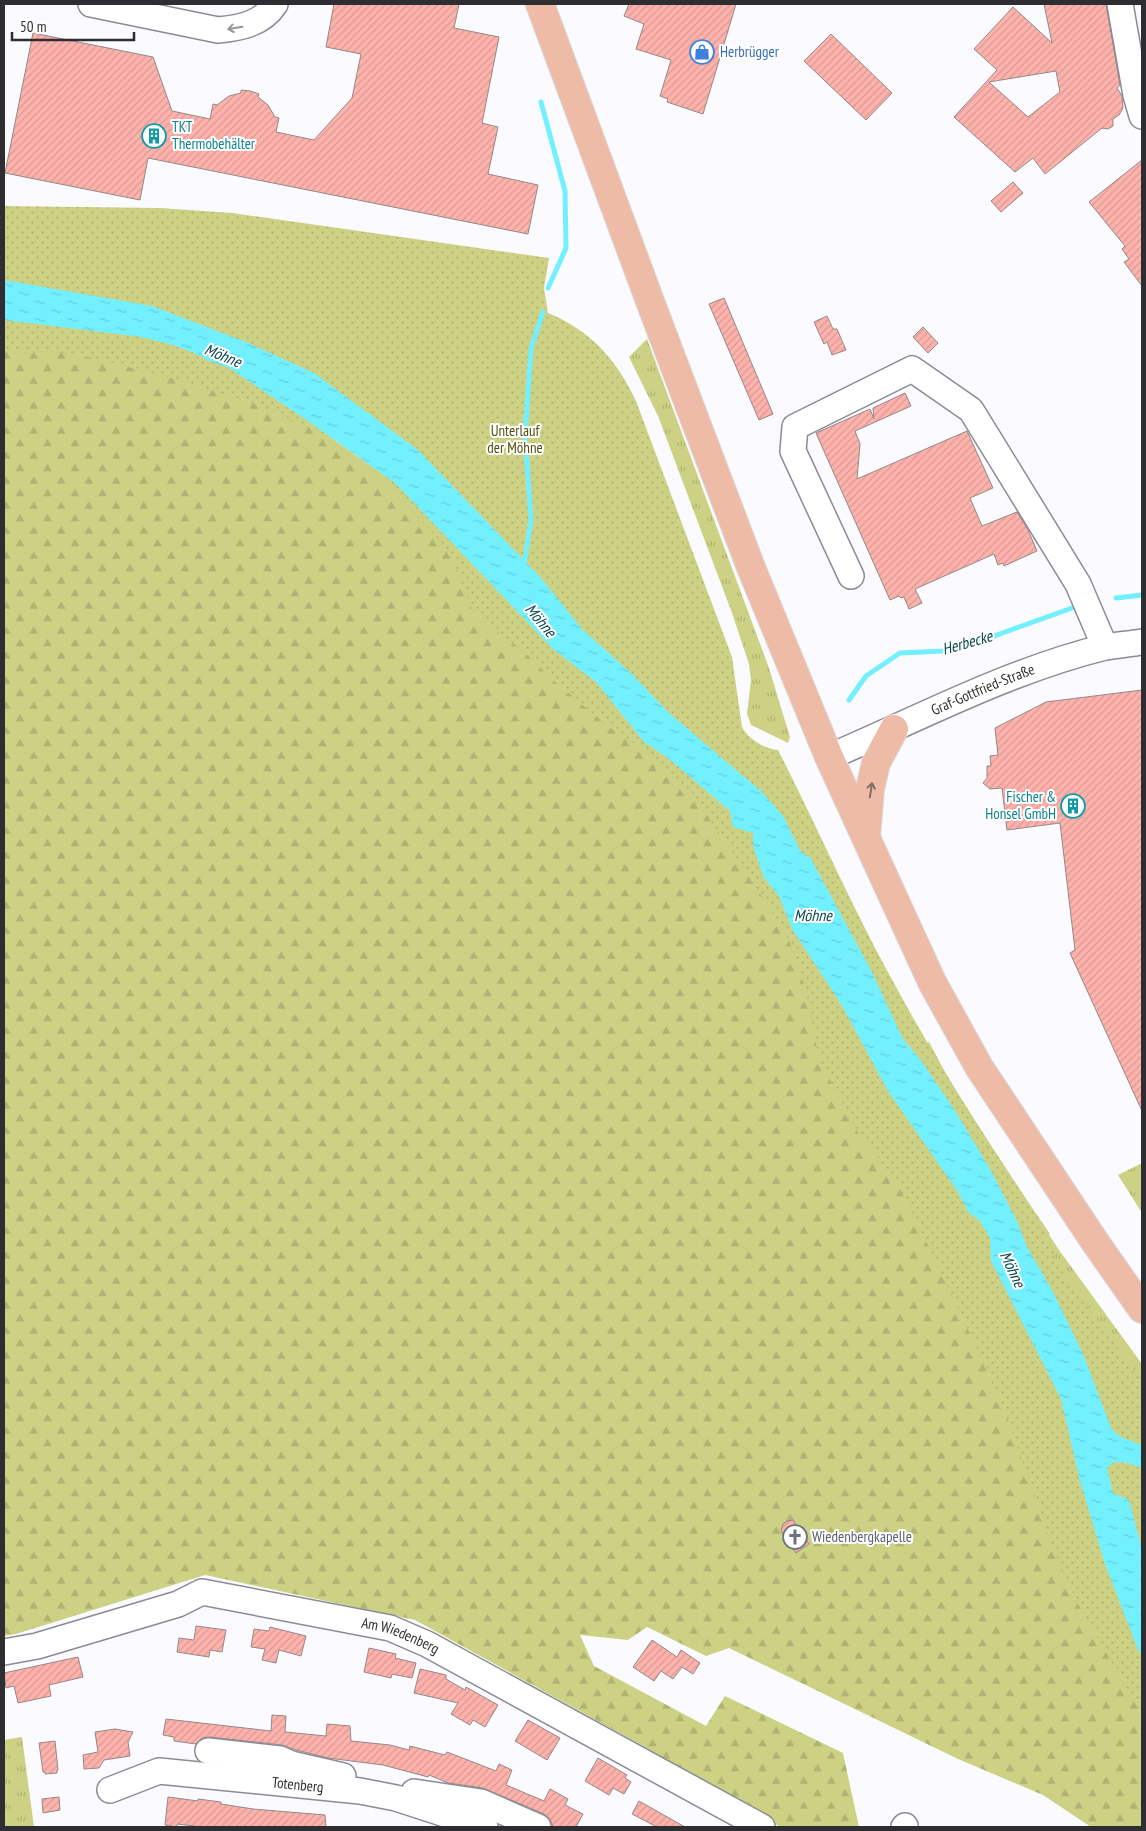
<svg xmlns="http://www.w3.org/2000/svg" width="1146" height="1831" font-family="'PT Sans Narrow',sans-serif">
	<defs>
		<pattern id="grass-tufts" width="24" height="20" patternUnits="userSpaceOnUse" patternTransform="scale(1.25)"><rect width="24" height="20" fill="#cdd184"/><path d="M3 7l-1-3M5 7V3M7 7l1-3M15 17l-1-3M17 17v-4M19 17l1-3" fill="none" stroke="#b0b472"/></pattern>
		<pattern id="forest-firs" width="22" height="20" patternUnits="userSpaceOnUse" patternTransform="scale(1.25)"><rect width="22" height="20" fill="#cdd184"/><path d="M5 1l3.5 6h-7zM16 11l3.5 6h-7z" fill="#b0b472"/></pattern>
		<pattern id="park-dots" width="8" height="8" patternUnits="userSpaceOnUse" patternTransform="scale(1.25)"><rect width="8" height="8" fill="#cdd184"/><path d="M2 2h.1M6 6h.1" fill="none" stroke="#b0b472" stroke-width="1.8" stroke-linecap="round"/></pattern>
		<pattern id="water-ripples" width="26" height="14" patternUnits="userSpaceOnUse" patternTransform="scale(1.25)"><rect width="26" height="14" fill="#73f0ff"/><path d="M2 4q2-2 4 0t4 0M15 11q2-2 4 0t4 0" fill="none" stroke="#64cedb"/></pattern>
		<pattern id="building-hatch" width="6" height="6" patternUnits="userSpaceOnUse" patternTransform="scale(1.25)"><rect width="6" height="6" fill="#feb2ac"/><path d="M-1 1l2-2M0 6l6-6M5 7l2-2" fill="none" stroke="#da9994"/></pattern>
	</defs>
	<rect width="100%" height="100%" fill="#fbfbff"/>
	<g fill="url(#grass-tufts)">
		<polygon points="647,339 769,668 790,737 788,743 751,725 747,714 751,680 749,664 732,613 658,416 629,357"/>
		<polygon points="929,1042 952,1085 1026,1200 1059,1250 1142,1364 1142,1442 918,1049"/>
		<polygon points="1142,1163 1142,1213 1118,1175"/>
		<polygon points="22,1737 34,1827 4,1827 4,1740"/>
	</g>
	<polygon fill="url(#forest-firs)" points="4,320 308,421 395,483 743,830 1142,1655 1142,1827 1091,1827 1043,1795 958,1759 729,1648 706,1656 647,1627 628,1640 580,1635 594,1666 706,1726 725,1696 843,1753 859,1827 780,1827 643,1746 415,1620 205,1575 16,1634 4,1636"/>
	<path fill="url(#park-dots)" d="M4 206 160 208 232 213 549 258 544 288 548 313C590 330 617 360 636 401L732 657 742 727C748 739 765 749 778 750 816 824 849 901 889 974 937 1064 993 1150 1050 1234L1046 1237 1055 1253 1052 1257 1142 1381V1715L1078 1604 1067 1581 1053 1549 1008 1420 977 1348 920 1229 896 1181 857 1131 819 1059 806 991 790 943 778 921 757 889 692 793 663 766 639 747 605 724 552 679 521 649 482 621 473 612 454 562 444 545 362 458 341 442 250 402 161 375 70 353 4 349Z"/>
	<polygon fill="url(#water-ripples)" points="4,280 152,306 246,342 314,373 418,450 541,578 583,630 632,674 669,713 762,792 783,816 801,852 810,857 871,970 903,1039 920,1059 954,1109 989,1167 1018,1223 1026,1245 1053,1292 1083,1354 1112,1430 1123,1438 1142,1445 1142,1468 1128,1463 1114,1462 1107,1468 1113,1493 1129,1500 1142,1549 1142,1655 1139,1652 1105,1564 1080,1481 1061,1399 991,1261 990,1238 979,1220 968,1212 958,1192 888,1091 841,1004 792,929 779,896 764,878 753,846 753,833 733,827 730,811 668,758 644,742 596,682 553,649 395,483 308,421 229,368 207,360 194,353 173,345 142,337 4,320"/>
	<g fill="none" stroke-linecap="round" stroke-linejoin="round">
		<g stroke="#73f0ff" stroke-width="5">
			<polyline points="541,102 565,191 566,248 548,288"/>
			<polyline points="524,566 531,519 525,436 531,348 543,312"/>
			<polyline points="1116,598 1142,595"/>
			<polyline points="849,700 866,676 900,653 943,651 997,635 1072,608"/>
		</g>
	</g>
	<g fill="url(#building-hatch)" stroke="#938887" fill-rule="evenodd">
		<polygon points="334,4 459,4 454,28 499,37 482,123 498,127 488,174 538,185 528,234 148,158 140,200 5,173 33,33 153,57 172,111 210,119 213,104 217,105 229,96 241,93 241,90 250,91 259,94 258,97 268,105 275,117 279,118 276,132 314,140 352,98 361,54 326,47"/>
		<polygon points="629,4 736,4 703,114 667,102 668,99 660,96 671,60 636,49 644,24 624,16"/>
		<path d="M1044 4H1106L1120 85 1117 88 1122 96 1123 108 1119 115 1113 119V126L1108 129 1102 128 1045 174 1033 158 1015 172 954 117 997 70 974 49 1013 7 1052 43ZM1056 71 1060 92 1028 117 989 82Z"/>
		<polygon points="831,34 892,93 866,120 804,61"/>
		<polygon points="1142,160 1142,286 1124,262 1129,259 1122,249 1125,246 1089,202"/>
		<polygon points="1013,182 1023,193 1001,212 991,201"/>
		<polygon points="724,298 773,414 759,420 709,304"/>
		<polygon points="827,316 833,329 837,329 846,350 832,355 827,342 824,344 814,322"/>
		<polygon points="923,327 938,343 928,353 913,337"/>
		<polygon points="905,393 911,406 855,431 860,444 857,479 967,431 993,488 970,498 982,526 1017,512 1028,530 1037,551 1004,566 1003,563 998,565 994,554 915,589 922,603 909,609 904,597 901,598 899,596 890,600 816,433 870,409 874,419 873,408"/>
		<polygon points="1142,690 1142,1111 1070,953 1075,950 1060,823 1007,830 1002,788 990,789 983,783 987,778 987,766 991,766 990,756 998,755 995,728 1046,702"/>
		<polygon points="793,1520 809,1544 796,1553 781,1531 783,1524 787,1521"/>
		<polygon points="196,1626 226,1630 222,1652 210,1650 209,1657 177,1652 179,1638 194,1640"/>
		<polygon points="270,1627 306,1636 301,1656 279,1650 276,1663 262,1660 265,1649 251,1647 254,1629 269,1631"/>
		<polygon points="652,1640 677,1657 681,1650 700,1663 693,1674 682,1667 673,1679 661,1671 654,1681 633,1667"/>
		<polygon points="369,1648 396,1654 395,1658 416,1663 412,1678 392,1674 391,1678 364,1672"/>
		<polygon points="78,1657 83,1677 49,1685 51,1696 18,1703 14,1686 6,1688 4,1673"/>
		<polygon points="420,1669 446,1675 446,1679 465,1690 466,1687 498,1705 485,1727 473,1720 470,1725 451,1714 458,1703 414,1693"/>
		<polygon points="272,1715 286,1716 285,1732 326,1736 327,1724 350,1726 351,1741 390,1745 409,1750 410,1746 445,1755 447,1752 496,1771 499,1764 512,1770 506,1785 544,1801 550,1789 568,1799 565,1805 583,1814 576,1827 553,1827 550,1819 544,1814 483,1788 448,1783 429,1775 428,1777 383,1765 328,1758 296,1750 282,1745 210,1737 202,1738 196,1744 174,1741 174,1737 163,1735 166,1719 271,1731"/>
		<polygon points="528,1720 560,1738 547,1760 515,1741"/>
		<polygon points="115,1729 133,1732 128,1742 130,1756 104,1760 99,1768 84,1769 83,1755 98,1752 95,1732"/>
		<polygon points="55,1741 58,1770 57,1770 57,1773 45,1774 45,1772 43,1772 39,1743"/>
		<polygon points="598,1758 627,1775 625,1778 631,1782 624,1794 613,1788 609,1795 585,1781"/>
		<polygon points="59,1797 60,1810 43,1813 42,1799"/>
		<polygon points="168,1797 198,1801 198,1799 221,1802 221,1804 253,1809 325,1815 326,1827 203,1827 177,1824 177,1827 165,1825"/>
		<polygon points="639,1801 685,1827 657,1827 632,1814"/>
	</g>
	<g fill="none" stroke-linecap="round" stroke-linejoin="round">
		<g stroke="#8a8b94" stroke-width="28">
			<g id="minor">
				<path d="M91 4 218 30C240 28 262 24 275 4"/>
				<polyline points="1120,4 1136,95 1142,116"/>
				<polyline points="851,576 793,451 795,427 912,369 971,410 1078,584 1105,647"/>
				<path id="s1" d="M829 757C920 718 1008 671 1105 647 1117 645 1130 644 1142 642"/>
				<path id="s2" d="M4 1652 37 1646 178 1604 202 1592 390 1628 427 1644 762 1827"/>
				<polyline points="208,1751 280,1759 291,1764 343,1776"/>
				<path id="s3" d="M110 1790 159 1771 360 1791 396 1798 485 1827"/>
				<polyline points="414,1792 481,1802 538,1827"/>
				<polyline points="904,1827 905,1826"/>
			</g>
		</g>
		<g stroke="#d9d9da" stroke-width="30">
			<g id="major">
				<polyline points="540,4 651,304 750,565 829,757 932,982 979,1067 1095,1242 1142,1309"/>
				<polyline points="866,837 870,789 876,763 894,729"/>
			</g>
		</g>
		<use href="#minor" stroke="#fff" stroke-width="25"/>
		<use href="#major" stroke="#eebba7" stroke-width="28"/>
	</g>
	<defs><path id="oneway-shaft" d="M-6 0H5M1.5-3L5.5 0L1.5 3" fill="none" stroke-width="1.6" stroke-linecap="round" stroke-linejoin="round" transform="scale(1.25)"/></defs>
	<use stroke="#969698" href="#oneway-shaft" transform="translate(235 28) rotate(171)"/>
	<use stroke="#846d67" href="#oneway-shaft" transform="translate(871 790) rotate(-81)"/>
	<defs>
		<g id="shop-ring" transform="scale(1.25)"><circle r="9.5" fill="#fff" stroke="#3f7fe0" stroke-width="1.5"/><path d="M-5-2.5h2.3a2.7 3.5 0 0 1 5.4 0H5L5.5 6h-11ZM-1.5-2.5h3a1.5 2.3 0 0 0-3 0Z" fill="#3f7fe0"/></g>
		<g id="building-ring" transform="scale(1.25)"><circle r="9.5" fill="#fff" stroke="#0f9aa8" stroke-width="1.5"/><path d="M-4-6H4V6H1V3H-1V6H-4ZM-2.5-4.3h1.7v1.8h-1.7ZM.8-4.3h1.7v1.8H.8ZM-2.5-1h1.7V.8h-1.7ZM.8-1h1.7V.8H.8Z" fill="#0f9aa8"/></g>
		<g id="church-ring" transform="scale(1.25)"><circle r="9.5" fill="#fff" stroke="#6b7280" stroke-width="1.5"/><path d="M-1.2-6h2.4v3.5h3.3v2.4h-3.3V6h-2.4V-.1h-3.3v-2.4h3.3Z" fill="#6b7280"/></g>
	</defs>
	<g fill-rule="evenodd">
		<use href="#shop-ring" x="702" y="52"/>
		<use href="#building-ring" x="154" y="136"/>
		<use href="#building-ring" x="1073" y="806"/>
		<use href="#church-ring" x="795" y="1537"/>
	</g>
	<g text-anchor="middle" stroke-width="4" stroke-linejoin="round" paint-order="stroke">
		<g font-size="15" fill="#366cbe" stroke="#fff" text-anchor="start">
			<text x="720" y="57">Herbrügger</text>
		</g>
		<g font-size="15" fill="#0d838f" stroke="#fff" text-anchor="start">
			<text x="172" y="132">TKT<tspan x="172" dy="17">Thermobehälter</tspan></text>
			<text x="1056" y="802" text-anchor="end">Fischer &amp;<tspan x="1056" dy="17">Honsel GmbH</tspan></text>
		</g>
		<g font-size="15" fill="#50510d" stroke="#fff">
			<text x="515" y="436">Unterlauf<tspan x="515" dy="17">der Möhne</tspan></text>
		</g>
		<g font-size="15" fill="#2e2e32" stroke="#fff">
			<text dy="5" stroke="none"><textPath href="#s1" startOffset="168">Graf-Gottfried-Straße</textPath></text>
			<text dy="5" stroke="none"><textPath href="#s2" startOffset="411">Am Wiedenberg</textPath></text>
			<text dy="5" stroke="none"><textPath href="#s3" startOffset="192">Totenberg</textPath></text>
		</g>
		<g font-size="15" fill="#5b616d" stroke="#fff" text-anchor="start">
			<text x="812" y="1542">Wiedenbergkapelle</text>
		</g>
		<g font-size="16" font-style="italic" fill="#0b464c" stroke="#fff">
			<text transform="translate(223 355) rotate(22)" y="6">Möhne</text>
			<text transform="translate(541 620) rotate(50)" y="6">Möhne</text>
			<text transform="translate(967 642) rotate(-16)" y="6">Herbecke</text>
			<text x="813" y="921">Möhne</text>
			<text transform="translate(1013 1269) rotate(65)" y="6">Möhne</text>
		</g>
	</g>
	<rect width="1146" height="1831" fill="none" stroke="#2e2e32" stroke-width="10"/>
	<path d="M12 32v8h122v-8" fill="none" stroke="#2e2e32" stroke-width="2.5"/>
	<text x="20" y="32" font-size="15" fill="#2e2e32" stroke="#ffffff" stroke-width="4" paint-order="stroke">50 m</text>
</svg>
